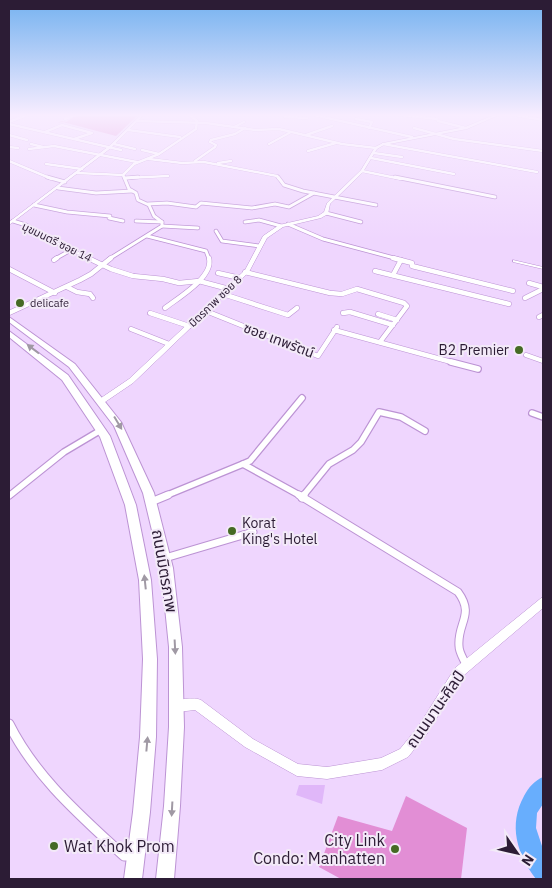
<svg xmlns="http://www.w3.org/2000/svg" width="552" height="888" font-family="'IBM Plex Sans','Noto Sans Thai',sans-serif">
	<rect width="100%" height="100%" fill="#efd6fe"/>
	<polygon fill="#e0b7f9" points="299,785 325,785 322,804 296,795"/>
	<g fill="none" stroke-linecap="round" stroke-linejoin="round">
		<path fill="#68aefd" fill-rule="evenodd" d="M543 777V804L537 813 536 828 543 849V879H536C517 854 508 825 524 796 529 787 534 781 543 777Z"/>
	</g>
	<g fill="#e28ed5">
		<polygon points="77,115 138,115 116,136 63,122 57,123 62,121 66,122"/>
		<polygon points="406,796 467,828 461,879 341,879 319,867 338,816 392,831"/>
	</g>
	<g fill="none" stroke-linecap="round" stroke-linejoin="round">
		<g stroke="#bc93d4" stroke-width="3">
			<g id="street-far5">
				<polyline points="314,115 412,137"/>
				<polyline points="401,115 437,119 438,121 466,128"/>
				<polyline points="514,115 543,120"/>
				<polyline points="285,117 307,118"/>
				<polyline points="65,119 74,115"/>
				<polyline points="356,119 372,122 369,128"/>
				<polyline points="137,121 206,123 255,130 279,129 342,144 376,148"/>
				<polyline points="9,122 24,116"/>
				<polyline points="9,124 121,150"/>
				<polyline points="234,127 244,122"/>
				<polyline points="414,128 454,139 543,151"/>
				<polyline points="128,130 180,137"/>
				<polyline points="45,132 62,125 92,133 74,139"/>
				<polyline points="9,135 27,140"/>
				<polyline points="306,135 332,126"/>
				<polyline points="31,144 43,147"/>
				<polyline points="114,144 135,149"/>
				<polyline points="269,144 291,132"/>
				<polyline points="383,144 537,172"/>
				<polyline points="9,147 18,148"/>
				<polyline points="29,149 54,146 137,162"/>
				<polyline points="142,150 159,154"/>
				<polyline points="308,151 336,143"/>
				<polyline points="374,153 402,157"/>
				<polyline points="371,158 454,174"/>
				<polyline points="149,159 182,163 204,162 277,176 279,179"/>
				<polyline points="9,161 52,179"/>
				<polyline points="195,161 215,147 216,145 210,142 211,140 235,134 245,128"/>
				<polyline points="218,163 231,161"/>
				<polyline points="46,164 82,169"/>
				<polyline points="362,171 401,179"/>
				<polyline points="77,173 123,175"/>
				<polyline points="126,178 168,176"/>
				<polyline points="125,179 123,175 134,164 159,154 196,129 197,121 190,115"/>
			</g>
		</g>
		<g stroke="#bc93d4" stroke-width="4.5">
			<g id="street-far4">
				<polyline points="47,177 65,182"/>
				<polyline points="278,177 284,185 303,191 376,205"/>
				<polyline points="395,177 495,197"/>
				<polyline points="126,178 138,177"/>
				<polyline points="58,188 96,193 132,191"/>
				<polyline points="148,204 167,203 196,207 201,203 252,208 275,204 289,207 314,193"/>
				<polyline points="34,205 67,212 110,216 109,218 123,221"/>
				<polyline points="326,213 361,222"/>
				<polyline points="13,221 26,225 52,241 90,259"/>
				<polyline points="136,221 162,222"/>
				<polyline points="245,222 259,220 281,226"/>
				<polyline points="288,224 323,239 398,259"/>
				<polyline points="162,226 198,228"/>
				<polyline points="216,231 222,241 259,246"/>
				<polyline points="147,236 206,251 209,259"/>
				<polyline points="55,259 71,250"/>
				<polyline points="109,259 162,226 162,222 154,216 149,205 138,200 136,193 129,189 124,177"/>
			</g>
		</g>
		<g stroke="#bc93d4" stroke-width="5.5">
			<g id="street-far3">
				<polyline points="88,258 111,269 133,276 163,279 179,283 199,281 229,289"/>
				<polyline points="393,258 412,263 412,266 513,291"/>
				<polyline points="54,260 57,258"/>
				<polyline points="9,269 55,293"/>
				<polyline points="375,271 509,304"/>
				<polyline points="245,272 330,293 342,294 357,289 404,303 407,306 380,342"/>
				<polyline points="218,273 240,278"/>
				<polyline points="393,275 401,260"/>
				<polyline points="529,283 543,287"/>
				<polyline points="67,287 77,292 90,294 93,298"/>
				<polyline points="223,294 288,315 297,308"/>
				<polyline points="525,298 543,289"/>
				<path d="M165 308C178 298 214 277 209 258"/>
				<polyline points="206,311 318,356 337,327"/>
				<polyline points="9,313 80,280 91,274 111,258"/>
				<polyline points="150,313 189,326"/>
				<polyline points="343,313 350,312 393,325"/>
				<polyline points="378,314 397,320"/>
				<polyline points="539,317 543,315"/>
				<polyline points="131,329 169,344"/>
				<polyline points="334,330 455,363"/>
				<polyline points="526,355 543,361"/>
			</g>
		</g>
		<g stroke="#bc93d4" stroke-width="8">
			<g id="street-far2">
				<polyline points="451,362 478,369"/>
				<polyline points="532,413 543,417"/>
				<polyline points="243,464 250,461 302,398"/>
				<polyline points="9,496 64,452 101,430"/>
				<polyline points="165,496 243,464 301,496"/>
				<polyline points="303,496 329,464 353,450 361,442 379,412 401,417 425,431"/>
			</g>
		</g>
		<g stroke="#bc93d4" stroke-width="9">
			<g id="street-far1">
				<path d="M299 495 458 592C475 615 457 623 459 646 459 653 464 659 466 665"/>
				<polyline points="302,498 304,495"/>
				<polyline points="151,502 168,495"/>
				<polyline points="165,558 253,532"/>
			</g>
		</g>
		<g stroke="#bc93d4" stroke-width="11">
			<path id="street" d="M9 724C36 778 81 816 124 856H134"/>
		</g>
		<g stroke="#bc93d4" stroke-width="1">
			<g id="secondary">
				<polygon points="141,115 144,115 111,148 9,225 9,222 109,146"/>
				<polygon points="494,115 499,115 467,129 384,145 377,149 363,172 330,204 328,214 321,218 283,227 267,238 249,272 133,383 105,402 101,402 100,400 101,398 129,379 245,270 263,236 279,225 318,216 324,212 327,203 361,170 375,147 383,143 465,127"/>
				<polygon points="513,260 543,267 543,269 513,262"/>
				<path d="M543 597V608L463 676 426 735 408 757 382 770 327 779 297 776 245 747 195 710 177 712 173 710 171 706 173 702C180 699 194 697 201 700L253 739 298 764 327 767 381 758 400 749 418 727 455 668 540 599Z"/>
			</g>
		</g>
		<g stroke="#bc93d4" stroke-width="2">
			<g id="highway">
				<polygon points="9,317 75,364 121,422 154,493 173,568 182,647 184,727 180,806 174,879 156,879 164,806 169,727 169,647 161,568 143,493 114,426 69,367 9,322"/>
				<polygon points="9,331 68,375 110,436 136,505 151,580 157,659 156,737 150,812 142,879 124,879 133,812 140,737 143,659 139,580 125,505 100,437 62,380 9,337"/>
			</g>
		</g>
		<use href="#street-far5" stroke="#fff" stroke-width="2.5"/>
		<use href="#street-far4" stroke="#fff" stroke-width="3"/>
		<use href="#street-far3" stroke="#fff" stroke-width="4.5"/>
		<use href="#street-far2" stroke="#fff" stroke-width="5.5"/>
		<use href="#street-far1" stroke="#fff" stroke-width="7"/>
		<use href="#street" stroke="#fff" stroke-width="9"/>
		<use href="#secondary" fill="#fff" fill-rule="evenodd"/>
		<use href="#highway" fill="#fff" fill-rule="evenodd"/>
	</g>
	<defs><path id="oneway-solid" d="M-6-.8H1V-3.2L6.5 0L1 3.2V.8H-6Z" transform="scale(1.25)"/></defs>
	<g fill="#a099a4">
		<use href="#oneway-solid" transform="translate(33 349) rotate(-143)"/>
		<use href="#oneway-solid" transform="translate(118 423) rotate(59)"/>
		<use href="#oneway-solid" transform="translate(145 582) rotate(-96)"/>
		<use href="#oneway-solid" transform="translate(175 647) rotate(87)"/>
		<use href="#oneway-solid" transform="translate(147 744) rotate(-85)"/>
		<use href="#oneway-solid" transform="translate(172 809) rotate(93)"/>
	</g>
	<linearGradient id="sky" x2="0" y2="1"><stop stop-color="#75b2f0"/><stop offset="0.48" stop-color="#f8edff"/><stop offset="1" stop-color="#f8edff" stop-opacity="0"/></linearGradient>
	<rect width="552" height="240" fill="url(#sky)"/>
	<g fill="#456a24" stroke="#f3eaf8" stroke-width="2">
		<circle cx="20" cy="303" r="5"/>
		<circle cx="519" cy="350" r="5"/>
		<circle cx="232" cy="531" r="5"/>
		<circle cx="54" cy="846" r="5"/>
		<circle cx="395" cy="849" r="5"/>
	</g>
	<g text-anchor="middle" stroke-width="4" stroke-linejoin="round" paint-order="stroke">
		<g font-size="11" fill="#2c1c35" stroke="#f3eaf8">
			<text transform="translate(57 242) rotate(26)" y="4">มุขมนตรี ซอย 14</text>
			<text transform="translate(215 301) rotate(-44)" y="4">มิตรภาพ ซอย 8</text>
		</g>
		<g font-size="11" fill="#2c1c35" stroke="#f3eaf8" text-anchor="start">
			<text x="30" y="307">delicafe</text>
		</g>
		<g font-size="14" fill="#2c1c35" stroke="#f3eaf8">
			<text transform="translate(279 340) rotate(21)" y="5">ซอย เทพรัตน์</text>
		</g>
		<g font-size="14" fill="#2c1c35" stroke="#f3eaf8" text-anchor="end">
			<text x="509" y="355">B2 Premier</text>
			<text x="242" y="528" text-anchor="start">Korat<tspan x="242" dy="16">King's Hotel</tspan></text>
		</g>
		<g font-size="16" fill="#2c1c35" stroke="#f3eaf8">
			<text transform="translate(165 571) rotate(80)" y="6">ถนนมิตรภาพ</text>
			<text transform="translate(435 709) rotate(-55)" y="6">ถนนมานะศิลป์</text>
		</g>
		<g font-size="16" fill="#2c1c35" stroke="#f3eaf8" text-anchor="end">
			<text x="385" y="846">City Link<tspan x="385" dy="18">Condo: Manhatten</tspan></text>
			<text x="64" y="852" text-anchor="start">Wat Khok Prom</text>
		</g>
	</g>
	<rect width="552" height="888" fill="none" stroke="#2c1c35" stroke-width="20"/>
	<g transform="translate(517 853) rotate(124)" stroke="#f3eaf8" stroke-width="4" paint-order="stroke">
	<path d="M0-4L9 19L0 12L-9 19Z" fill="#2c1c35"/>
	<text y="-8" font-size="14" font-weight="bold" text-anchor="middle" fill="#2c1c35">N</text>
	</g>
</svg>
